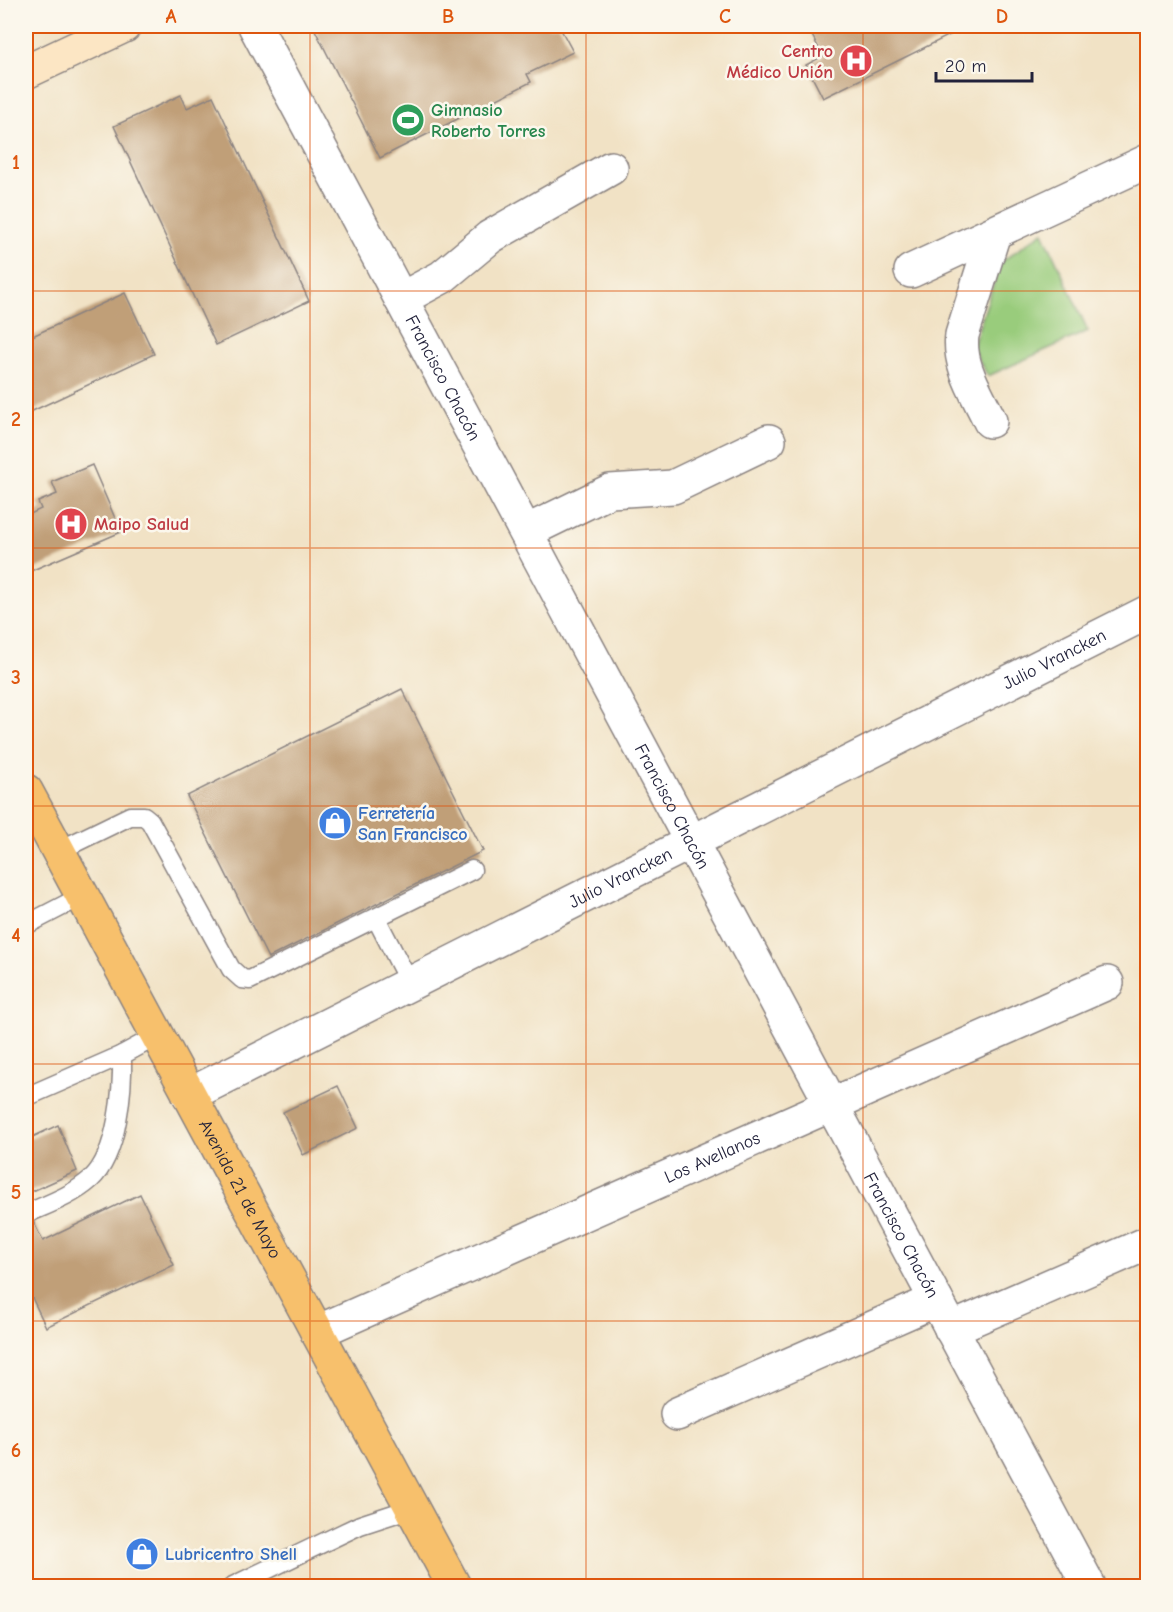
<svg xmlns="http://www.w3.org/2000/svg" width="1173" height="1612" font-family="'Comic Neue',sans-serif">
	<rect width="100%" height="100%" fill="#fbf7ec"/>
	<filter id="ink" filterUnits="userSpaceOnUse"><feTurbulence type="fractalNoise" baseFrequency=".0167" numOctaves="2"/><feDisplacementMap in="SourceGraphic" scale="12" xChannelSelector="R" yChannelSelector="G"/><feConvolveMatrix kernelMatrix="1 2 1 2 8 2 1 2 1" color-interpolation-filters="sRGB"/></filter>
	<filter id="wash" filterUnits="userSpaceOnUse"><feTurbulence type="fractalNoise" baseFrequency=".008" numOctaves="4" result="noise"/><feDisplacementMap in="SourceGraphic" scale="24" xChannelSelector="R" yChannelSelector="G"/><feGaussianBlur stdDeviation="1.35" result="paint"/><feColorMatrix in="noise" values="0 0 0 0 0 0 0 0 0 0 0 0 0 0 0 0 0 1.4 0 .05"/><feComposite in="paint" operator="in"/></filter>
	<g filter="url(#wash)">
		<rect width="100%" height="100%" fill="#f1e2c5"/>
		<polygon fill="#99cc7c" stroke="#5e775c" stroke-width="1.5" points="1043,232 1088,331 988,376 972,348 1001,262"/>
		<g id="blocks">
			<g fill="#c09f78">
				<polygon points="313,26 559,26 573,52 527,74 531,82 380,158"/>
				<polygon points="807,26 945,26 950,35 823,98 806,65 823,56"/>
				<polygon points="181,95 187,108 213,96 309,301 216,345 114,126"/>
				<polygon points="125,293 154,354 26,414 26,339"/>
				<polygon points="92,465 121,532 26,573 26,516 41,509 38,502 57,494 52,482"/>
				<polygon points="402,689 483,851 268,958 187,796"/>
				<polygon points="338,1086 358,1128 303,1155 283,1112"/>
				<polygon points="58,1125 77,1171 26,1194 26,1140"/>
				<polygon points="140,1194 174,1265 46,1327 26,1285 26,1222 32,1219 43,1241"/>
			</g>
		</g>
	</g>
	<g filter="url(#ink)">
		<use href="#blocks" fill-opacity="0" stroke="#8a8280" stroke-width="1.5"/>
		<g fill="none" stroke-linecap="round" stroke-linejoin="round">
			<g stroke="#8a8280" stroke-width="21">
				<g id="service">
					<polyline points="58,851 130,816 144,816 150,821 231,969 242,979 250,980 472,870"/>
					<polyline points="376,918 410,984"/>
					<polyline points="26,925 82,896"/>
					<polyline points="26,1097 122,1055"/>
					<path d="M26 1214C48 1204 72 1196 91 1179 118 1154 123 1089 122 1055L157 1036"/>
					<polyline points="233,1586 360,1525 412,1508"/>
				</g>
			</g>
			<g stroke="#8a8280" stroke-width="36">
				<g id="minor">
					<polyline points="911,271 1148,161"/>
					<polyline points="401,299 442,277 490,237 611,168"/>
					<path d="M990 421C977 393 958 366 962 335L994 233"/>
					<polyline points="526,532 610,491 673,487 769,441"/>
					<polyline points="951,1329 1148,1243"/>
					<path id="s1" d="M317 1332 1107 983"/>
					<polyline points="677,1414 936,1300"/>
				</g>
			</g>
			<g stroke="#8a8280" stroke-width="36">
				<g id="tertiary">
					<path id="s2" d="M255 26 1089 1586"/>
					<path id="s3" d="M189 1095 1148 612"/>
				</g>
			</g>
			<g stroke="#8a8280" stroke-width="36">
				<polyline id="secondary" points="26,72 124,26"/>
			</g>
			<g stroke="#8a8280" stroke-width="36">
				<g id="primary">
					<path id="s4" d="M26 791 454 1586"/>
				</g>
			</g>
			<use href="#service" stroke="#fff" stroke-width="18"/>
			<use href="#minor" stroke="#fff" stroke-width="33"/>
			<use href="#tertiary" stroke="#fff" stroke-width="33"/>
			<use href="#secondary" stroke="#fce6c4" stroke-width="33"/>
			<use href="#primary" stroke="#f7c06c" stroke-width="33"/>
		</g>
	</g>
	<path fill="none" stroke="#de560e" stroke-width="1.5" stroke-opacity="0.55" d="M310 26V1586M586 26V1586M863 26V1586M26 291H1148M26 548H1148M26 806H1148M26 1064H1148M26 1321H1148"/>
	<defs>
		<g id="hospital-disc" transform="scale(1.725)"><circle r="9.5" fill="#e0444e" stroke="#fbf7ec"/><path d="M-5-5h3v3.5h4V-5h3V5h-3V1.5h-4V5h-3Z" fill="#fff"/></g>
		<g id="stadium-disc" transform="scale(1.725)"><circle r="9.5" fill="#2e9e5b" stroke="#fbf7ec"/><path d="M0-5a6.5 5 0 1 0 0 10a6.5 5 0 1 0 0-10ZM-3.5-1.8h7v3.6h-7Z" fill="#fff"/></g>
		<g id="shop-disc" transform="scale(1.725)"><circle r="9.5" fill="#3f7fe0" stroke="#fbf7ec"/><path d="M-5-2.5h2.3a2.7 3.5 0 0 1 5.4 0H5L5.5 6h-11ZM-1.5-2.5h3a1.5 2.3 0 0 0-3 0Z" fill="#fff"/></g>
	</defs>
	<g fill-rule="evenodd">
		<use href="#hospital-disc" x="856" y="61"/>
		<use href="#stadium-disc" x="408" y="120"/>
		<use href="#hospital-disc" x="71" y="524"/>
		<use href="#shop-disc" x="335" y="823"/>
		<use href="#shop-disc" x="142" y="1554"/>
	</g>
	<g text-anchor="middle" stroke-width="5" stroke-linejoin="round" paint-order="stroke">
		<g font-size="18" font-weight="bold" fill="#be3a42" stroke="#fbf7ec" text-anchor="end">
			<text x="833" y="57">Centro<tspan x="833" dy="21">Médico Unión</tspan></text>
			<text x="94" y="530" text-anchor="start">Maipo Salud</text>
		</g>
		<g font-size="18" font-weight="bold" fill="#27864d" stroke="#fbf7ec" text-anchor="start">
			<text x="431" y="116">Gimnasio<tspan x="431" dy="21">Roberto Torres</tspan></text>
		</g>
		<g font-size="18" fill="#22223b" stroke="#fbf7ec">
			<text dy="6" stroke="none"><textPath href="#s2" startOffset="399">Francisco Chacón</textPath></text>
			<text dy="6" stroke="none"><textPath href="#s3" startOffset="969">Julio Vrancken</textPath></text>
			<text dy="6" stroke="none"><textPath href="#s2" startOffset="885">Francisco Chacón</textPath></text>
			<text dy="6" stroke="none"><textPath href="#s3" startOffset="483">Julio Vrancken</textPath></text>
			<text dy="6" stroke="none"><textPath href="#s1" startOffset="432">Los Avellanos</textPath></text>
			<text dy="6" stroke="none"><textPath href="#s4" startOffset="452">Avenida 21 de Mayo</textPath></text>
			<text dy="6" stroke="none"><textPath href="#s2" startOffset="1371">Francisco Chacón</textPath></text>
		</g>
		<g font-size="18" font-weight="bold" fill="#366cbe" stroke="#fbf7ec" text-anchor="start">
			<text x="358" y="819">Ferretería<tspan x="358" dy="21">San Francisco</tspan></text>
			<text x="165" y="1560">Lubricentro Shell</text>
		</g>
	</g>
	<rect width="1173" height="1612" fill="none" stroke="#fbf7ec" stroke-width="66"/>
	<path d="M936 72v9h96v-9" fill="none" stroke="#22223b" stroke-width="3"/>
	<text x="945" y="72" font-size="18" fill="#22223b" stroke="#fbf7ec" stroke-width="4.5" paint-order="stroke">20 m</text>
	<rect x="33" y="33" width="1107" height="1546" fill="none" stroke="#de560e" stroke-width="2"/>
	<g font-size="20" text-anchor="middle" font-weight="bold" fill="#de560e">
		<text x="171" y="23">A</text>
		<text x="448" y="23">B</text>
		<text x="725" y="23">C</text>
		<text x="1002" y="23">D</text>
		<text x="16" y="169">1</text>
		<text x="16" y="426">2</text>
		<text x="16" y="684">3</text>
		<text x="16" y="942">4</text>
		<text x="16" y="1199">5</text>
		<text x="16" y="1457">6</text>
	</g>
</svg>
